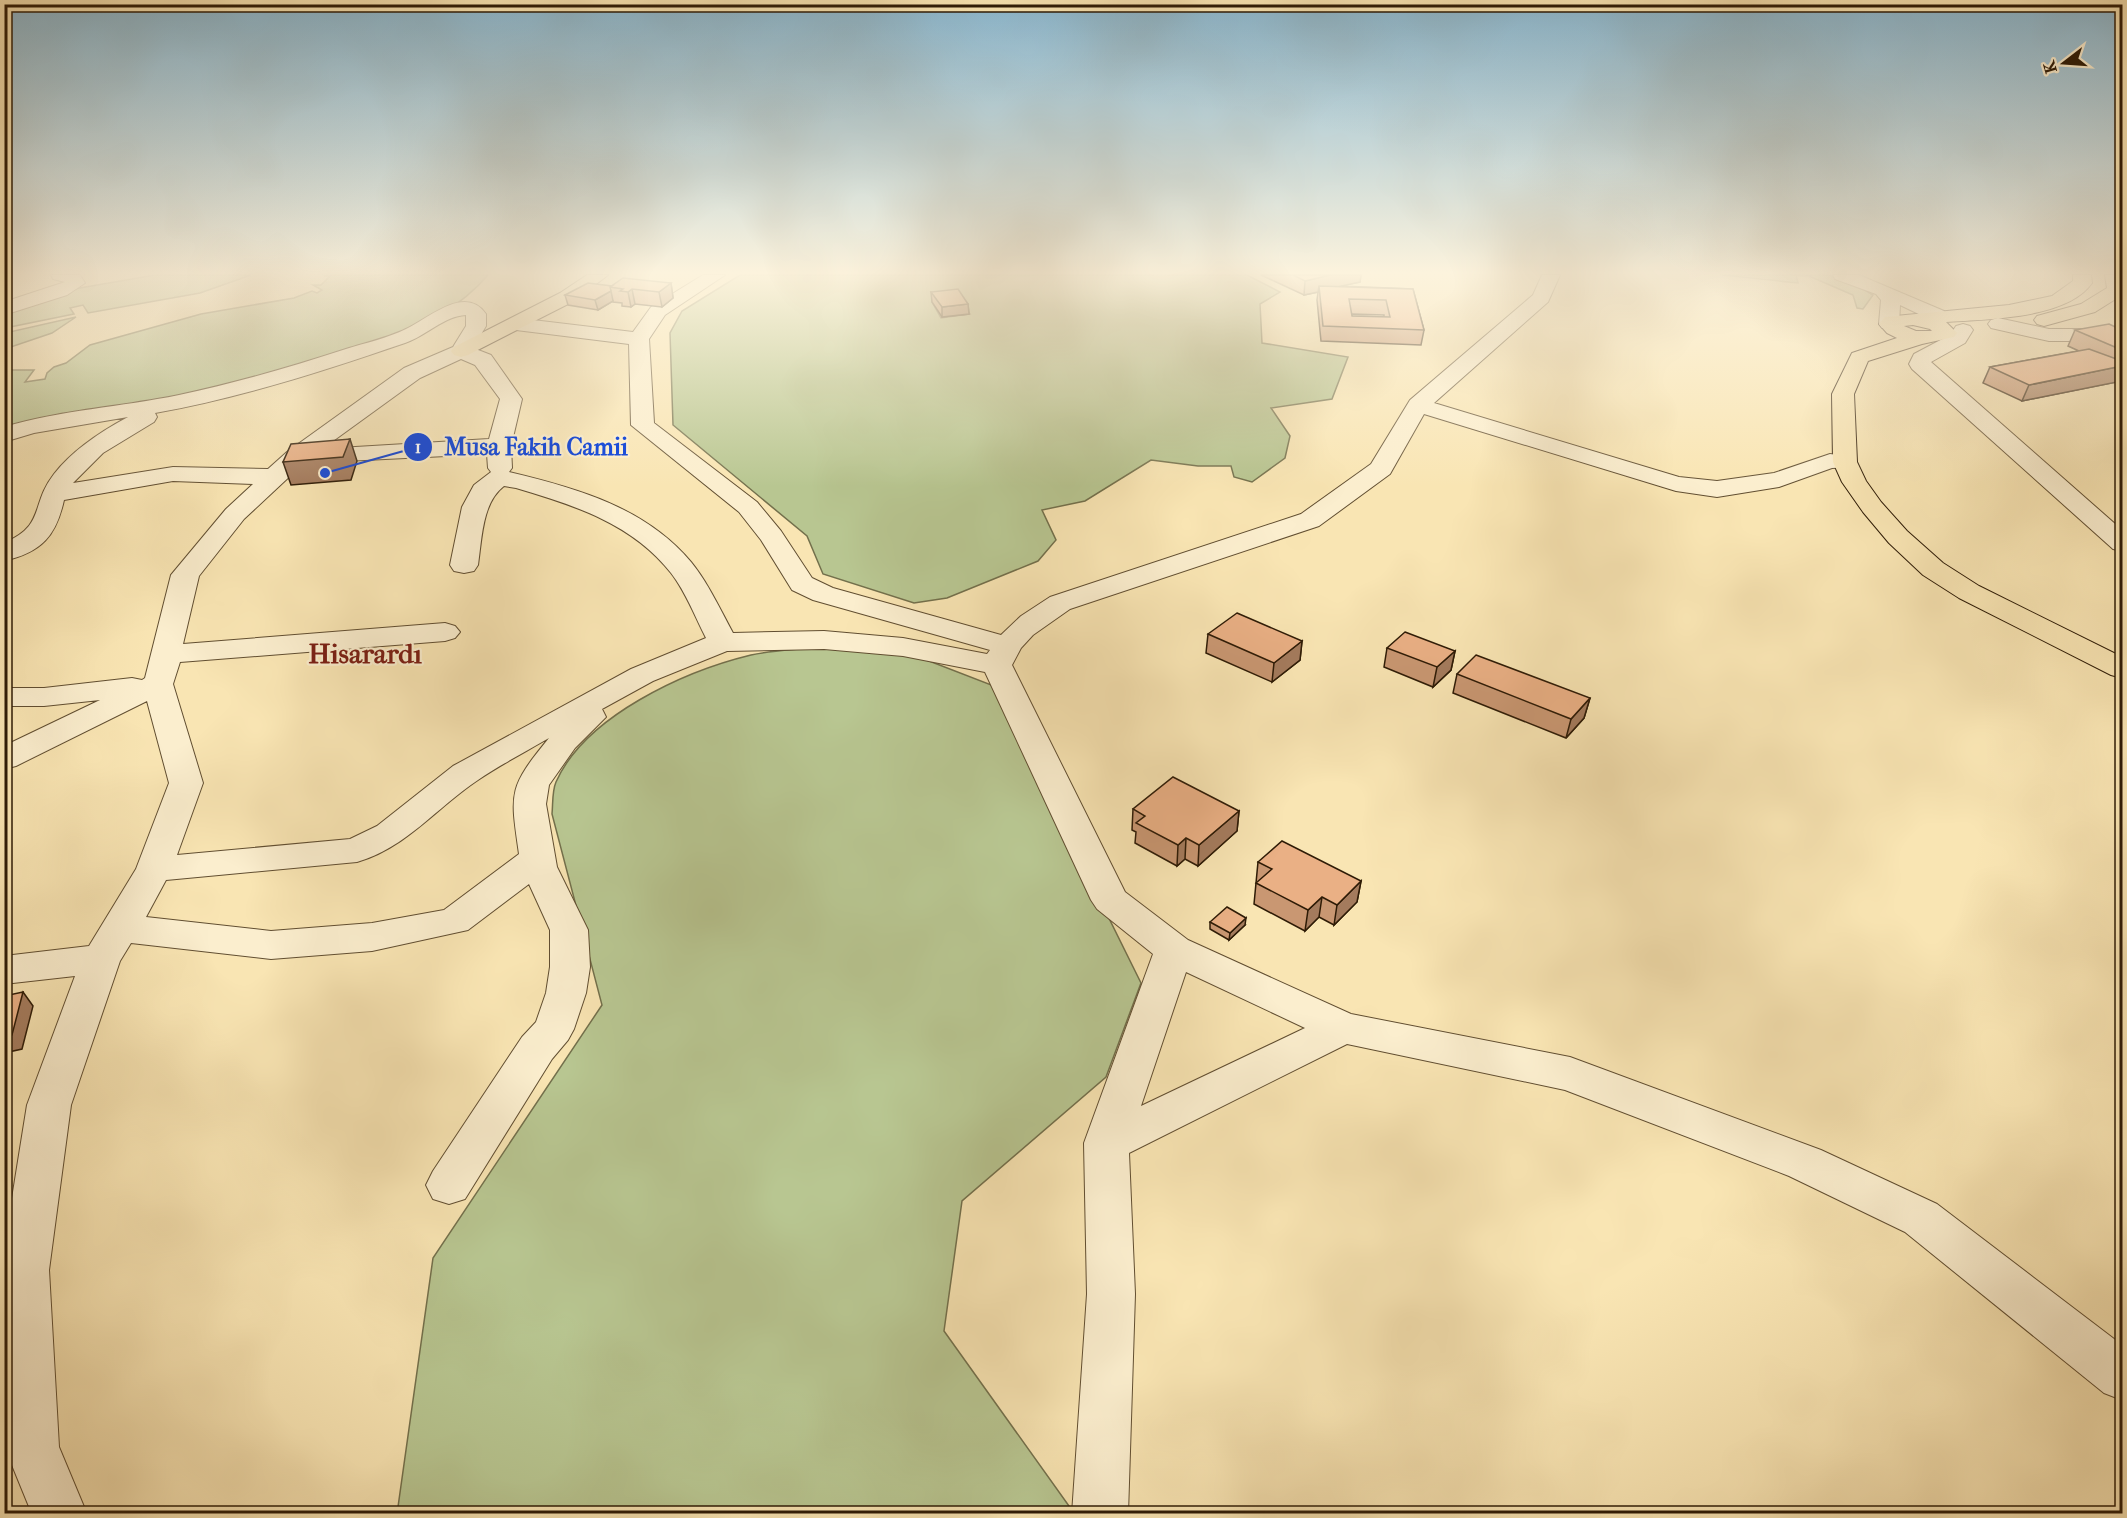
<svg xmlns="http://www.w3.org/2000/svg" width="2127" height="1518" font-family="'IM FELL French Canon',serif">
	<rect width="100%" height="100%" fill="#f9e5b3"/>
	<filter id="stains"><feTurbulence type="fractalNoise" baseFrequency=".00333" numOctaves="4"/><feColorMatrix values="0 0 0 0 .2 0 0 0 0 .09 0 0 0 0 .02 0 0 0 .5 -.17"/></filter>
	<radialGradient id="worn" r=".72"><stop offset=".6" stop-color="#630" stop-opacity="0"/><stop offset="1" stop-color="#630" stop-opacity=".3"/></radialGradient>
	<g fill="#b8c691" stroke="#73704c" stroke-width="1.5" fill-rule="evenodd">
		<polygon points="155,275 251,275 200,293 88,313 83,305 70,308 74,314 5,328 4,312 74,289"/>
		<path d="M326 275H488C425 350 279 374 188 394 127 407 66 420 5 433V370H34L25 382 45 379 47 373 54 367 66 363 90 345 201 314 294 298 312 291 317 293 322 290 313 285H321L330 276H324Z"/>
		<path d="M740 275H1247L1280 292 1260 304 1262 343 1348 357 1332 399 1271 408 1290 436 1285 458 1252 482 1234 477 1231 466H1198L1151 460 1085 501 1042 510 1056 540 1038 561 947 598 914 603 823 574 807 536 673 425 670 333 682 311ZM959 299 970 314 941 318 932 302Z"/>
		<polygon points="1722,275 1829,275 1858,286 1873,295 1863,309 1857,308 1853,295 1809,276 1796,275 1798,283"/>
		<polygon points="76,317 52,333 5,349 5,333"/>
		<path d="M819 647 893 652 924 659 994 686 1141 983 1106 1077 962 1201 944 1331 1074 1513 397 1514 433 1258 602 1005 552 814C553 804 552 791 556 782 585 716 685 671 751 655 773 650 797 650 819 647Z"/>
	</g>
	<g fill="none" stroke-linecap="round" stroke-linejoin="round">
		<g stroke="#614e31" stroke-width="2">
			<g id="minor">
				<polygon points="51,275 80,275 85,283 67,295 4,315 4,302 65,282 53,279"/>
				<path d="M703 275H725L665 315 649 339 654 423 757 502 781 531 812 578 833 588 1001 635 1021 616 1050 597 1301 514 1371 464 1410 400 1533 295 1542 275H1560L1548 302 1434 403 1679 477 1717 481 1774 473 1830 454 1854 457 1857 462 1854 467 1832 468 1779 487 1717 497 1676 491 1424 414 1390 474 1319 526 1070 609 1033 635 1021 648 1012 665 1125 892 1188 940 1351 1014 1570 1057 1821 1150 1937 1204 2122 1345V1400L2104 1393 1905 1232 1789 1176 1565 1090 1347 1044 1129 1153 1135 1294 1128 1514H1072L1087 1294 1084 1143 1153 954 1097 909 1091 900 985 672 903 656 824 649 727 651 653 681 602 709 606 717 575 748 549 785 546 804 557 867 588 930 590 967 586 993 574 1029 568 1040 552 1059 465 1199 449 1204 433 1199 426 1185 433 1171 522 1037 536 1022 546 993 550 967V930L529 884 468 930 372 951 271 959 131 943 120 961 71 1105 49 1270 59 1447 87 1514H32L5 1448 4 1248 27 1105 75 976 4 984V956L89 946 136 869 169 783 147 701 16 766 4 769V746L100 700 44 706H4V688H44L132 678 142 680 145 678 171 575 226 509 253 484 173 481 64 500C56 536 42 552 4 561V543C46 525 30 505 54 474 73 450 100 432 128 417L34 433 4 442V427C61 410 121 407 179 395 235 383 291 367 346 349 365 343 388 338 406 329 428 319 465 284 486 314V326L473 348 491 355 522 399 511 446 512 468 509 472C576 488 645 507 691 562 708 583 720 609 733 633L824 631 903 638 987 654 990 650 813 600 792 590 761 540 739 512 631 425 629 344 516 330 509 328 506 324 509 320 516 318 633 332 651 307ZM466 315V326L453 347 404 368 287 452 268 469 173 467 73 483 103 453 154 422 157 417 155 413C240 398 323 371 405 343 426 336 444 316 466 315ZM461 359 475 365 500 399 489 439 322 449 420 378ZM487 454 488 468 491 472 474 485 462 507 450 565 454 571 464 573 474 571 478 565C482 538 482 503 504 486L516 488C574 505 633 524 671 573 686 592 695 617 706 638L631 669 453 766 377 826 350 839 177 855 203 783 173 684 180 662 445 641 455 638 460 632 455 626 445 623 183 644 199 576 244 519 304 463ZM549 738C508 788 510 792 519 854L444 910 372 923 271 931 146 917 166 880 357 862C406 848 437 807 478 780 500 765 525 752 549 738ZM1186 972 1305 1028 1141 1106Z"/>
				<path d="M1833 275H1859L1944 311 1947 315C1941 323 1936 325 1927 322L1925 317 1900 305 1899 324 1896 328H1882L1879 324 1881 300 1876 294 1835 279Z"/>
				<polygon points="1998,318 2049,329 2122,329 2122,341 2049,341 1991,328 1988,324 1991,320"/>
				<polygon points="1963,324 1970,326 1973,330 1965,343 1931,362 2122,530 2122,551 2113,549 1912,369 1909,364 1914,354 1950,335 1956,326"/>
			</g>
		</g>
		<g stroke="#2e1b06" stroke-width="2">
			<g id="major">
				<polygon points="587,275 608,275 574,301 468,355 461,357 454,355 451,351 454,347 560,293"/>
				<path d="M2073 275H2091L2092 283C2067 319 1987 319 1946 322L1957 333 1954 337 1922 344 1868 361 1854 394 1857 462 1866 481 1881 502 1907 531 1943 563 1979 586 2122 657V678L2111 675 1959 598 1923 575 1889 543 1863 512 1842 482 1833 462 1832 394 1852 353 1897 338 1887 333 1879 324 1885 317 2009 305 2052 296 2073 281ZM1913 325 1930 329 1932 331H1916L1904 326Z"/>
				<polygon points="2105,275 2122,275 2122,295 2095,312 2044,326 2037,324 2034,320 2037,316 2081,304 2107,288"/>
			</g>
		</g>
		<use href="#minor" fill="#fbeece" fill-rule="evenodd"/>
		<use href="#major" fill="#f9e5b3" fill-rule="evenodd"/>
	</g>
	<g fill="#c99772" stroke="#2e1b06" stroke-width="1.5" fill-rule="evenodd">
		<path d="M1261 275H1361L1360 282 1340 286 1413 289 1424 330 1421 345 1321 341 1317 300 1318 292 1304 295ZM1352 314 1384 315V317L1352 316Z"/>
		<polygon points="671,283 673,298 662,307 635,304 631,307 622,306 622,303 613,302 613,301 598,310 568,305 565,295 612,286"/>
		<polygon points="931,292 968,304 969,314 942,317 932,302"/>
		<polygon points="2075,330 2122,330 2122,381 2022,401 1983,383 1990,367 2079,351 2068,346"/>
		<polygon points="1208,634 1302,641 1300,660 1272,682 1206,653"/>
		<polygon points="1387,648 1455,651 1451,670 1433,687 1384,667"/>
		<polygon points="1457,674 1590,698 1584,718 1566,738 1453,693"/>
		<polygon points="1133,809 1239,811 1237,831 1198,866 1185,859 1177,866 1135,843 1136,832 1132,830"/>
		<polygon points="1258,862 1361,881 1357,902 1334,925 1319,917 1305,931 1254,904"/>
		<polygon points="1210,922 1245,925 1229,940 1210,929"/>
	</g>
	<g fill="#a47b5d" stroke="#2e1b06" stroke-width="1.5">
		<polygon points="1330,275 1361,275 1360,282 1319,291 1319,286 1318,292 1304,295 1305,281"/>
		<polygon points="671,283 673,298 662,307 659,292"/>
		<polygon points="632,289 635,304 631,307 628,292"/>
		<polygon points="611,291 613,301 598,310 595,300"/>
		<polygon points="968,304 969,314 942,317 942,307"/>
		<polygon points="2122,366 2122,381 2022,401 2029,385"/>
		<polygon points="350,439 357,461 351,480 291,485 283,462"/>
		<polygon points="1302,641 1300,660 1272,682 1274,663"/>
		<polygon points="1455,651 1451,670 1433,687 1437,667"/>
		<polygon points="1590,698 1584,718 1566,738 1571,719"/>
		<polygon points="1239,811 1237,831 1198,866 1199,845"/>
		<polygon points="1186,838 1185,859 1177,866 1178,845"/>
		<polygon points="1361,881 1357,902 1334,925 1337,905"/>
		<polygon points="1322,897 1319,917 1305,931 1308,910"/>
		<polygon points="1246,918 1245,925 1229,940 1230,933"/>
		<polygon points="23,992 33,1006 22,1049 4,1053 4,1037"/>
	</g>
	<g fill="#eab085" stroke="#2e1b06" stroke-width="1.5" fill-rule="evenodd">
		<polygon points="1293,275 1330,275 1305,281"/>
		<polygon points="623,278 671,283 659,292 632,289 628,292 620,291 623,289 610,287"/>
		<polygon points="588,283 612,286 610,287 611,291 595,300 565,295"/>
		<path d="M1319 286 1413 289 1424 330 1323 326ZM1349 299 1386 300 1390 317 1352 316Z"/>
		<polygon points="958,289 968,304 942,307 931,292"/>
		<polygon points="2109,324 2122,330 2122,350 2075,330"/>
		<polygon points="2089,349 2122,361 2122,366 2029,385 1990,367"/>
		<polygon points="350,439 343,457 283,462 291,444"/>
		<polygon points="1237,613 1302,641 1274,663 1208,634"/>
		<polygon points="1405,632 1455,651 1437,667 1387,648"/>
		<polygon points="1476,655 1590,698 1571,719 1457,674"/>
		<polygon points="1173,777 1239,811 1199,845 1186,838 1178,845 1136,823 1145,816 1133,809"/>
		<polygon points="1282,841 1361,881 1337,905 1322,897 1308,910 1256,883 1272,869 1258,862"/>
		<polygon points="1227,907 1246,918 1230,933 1210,922"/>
		<polygon points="23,992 12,1035 4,1037 4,996"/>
	</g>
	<linearGradient id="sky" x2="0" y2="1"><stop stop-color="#8ab8d1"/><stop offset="0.56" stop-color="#fcf3dd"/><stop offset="1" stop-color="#fcf3dd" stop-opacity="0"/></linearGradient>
	<rect width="2127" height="487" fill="url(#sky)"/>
	<g text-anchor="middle" stroke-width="4.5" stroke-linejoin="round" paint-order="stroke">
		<g font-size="28" font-weight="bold" fill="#7a1f14" stroke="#fbeece">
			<text x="365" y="663">Hisarardı</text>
		</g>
	</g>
	<path fill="none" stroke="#1d4ed8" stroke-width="2" d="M325 473L418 447"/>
	<g fill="#1d4ed8" stroke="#fbeece" stroke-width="2">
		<circle cx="325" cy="473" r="6"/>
		<circle cx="418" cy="447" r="15"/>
	</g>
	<g font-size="18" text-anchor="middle" font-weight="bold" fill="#fff">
		<text x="418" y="453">1</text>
	</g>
	<g font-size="24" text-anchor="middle" font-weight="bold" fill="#1d4ed8" stroke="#fbeece" stroke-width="4.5" stroke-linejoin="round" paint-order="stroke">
		<text x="536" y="455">Musa Fakih Camii</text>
	</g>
	<rect width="2127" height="1518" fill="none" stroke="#f9e5b3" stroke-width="24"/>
	<rect x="6" y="6" width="2115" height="1506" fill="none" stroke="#2e1b06" stroke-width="3"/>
	<rect x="12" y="12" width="2103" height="1494" fill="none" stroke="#2e1b06" stroke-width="1.5"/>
	<g transform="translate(2064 63) rotate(253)" stroke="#fbeece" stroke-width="4.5" paint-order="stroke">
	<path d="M0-4.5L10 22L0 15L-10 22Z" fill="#2e1b06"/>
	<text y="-9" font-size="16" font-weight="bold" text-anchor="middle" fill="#2e1b06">K</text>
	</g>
	<rect width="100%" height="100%" filter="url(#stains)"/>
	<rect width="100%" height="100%" fill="url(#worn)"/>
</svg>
